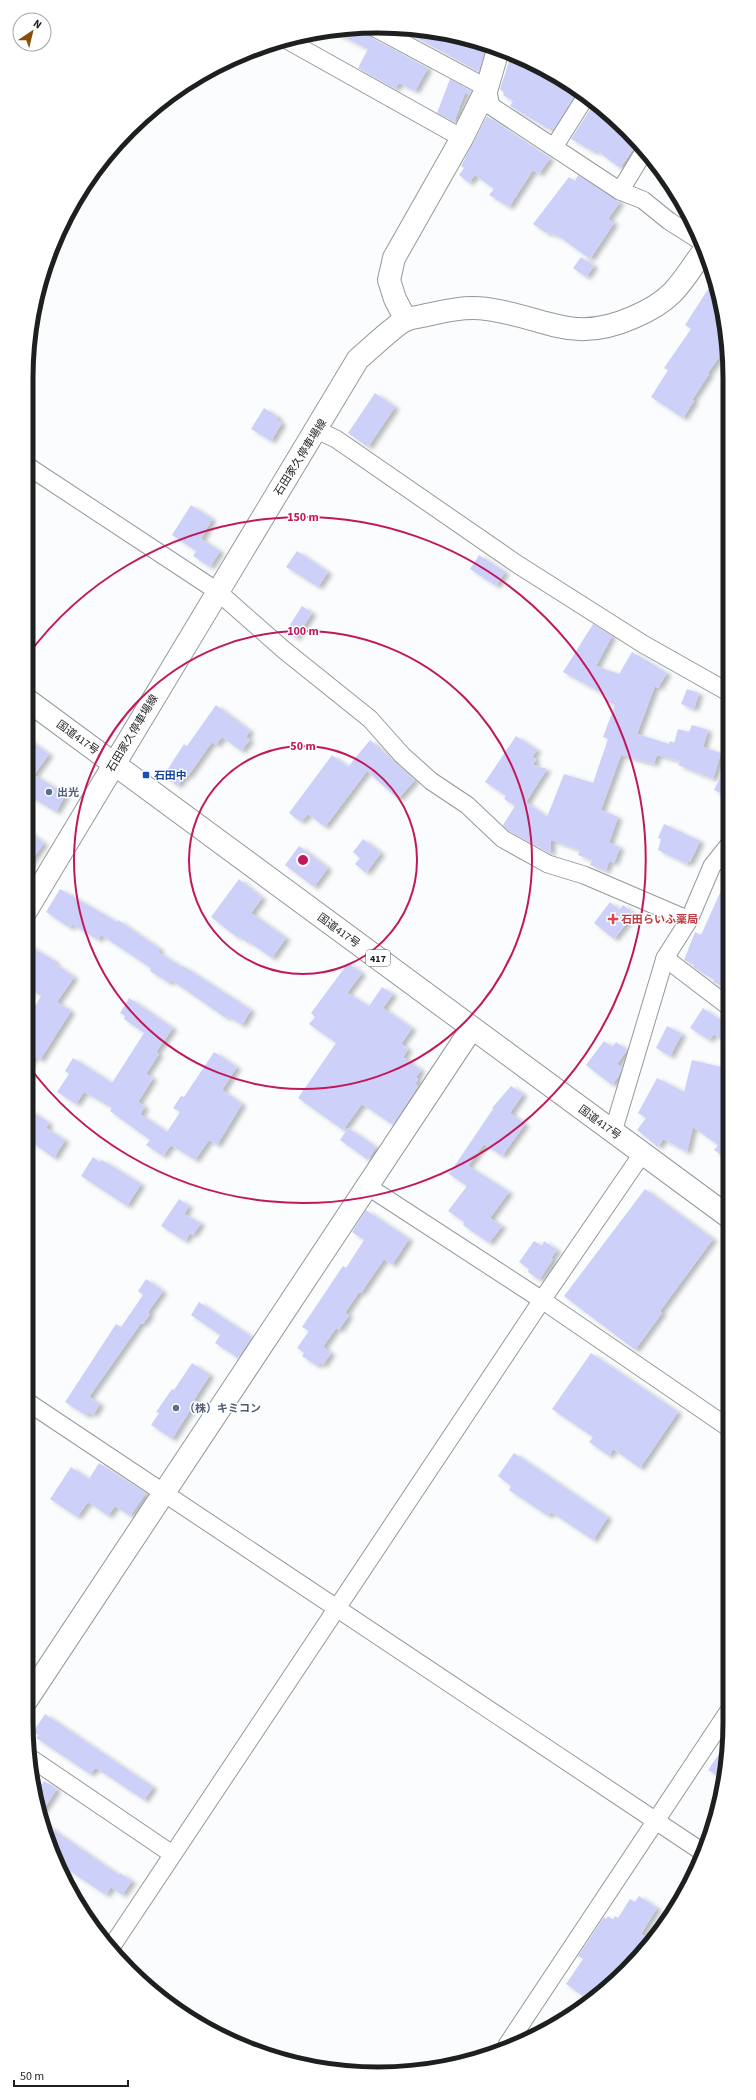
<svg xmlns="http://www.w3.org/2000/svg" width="756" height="2100" font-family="'Source Sans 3','Noto Sans JP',sans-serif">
	<defs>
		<filter id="shadow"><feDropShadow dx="4.5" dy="2.5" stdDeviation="2" flood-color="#0004"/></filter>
	</defs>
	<rect width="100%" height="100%" fill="#fafcfe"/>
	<g fill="#cdd1fa" filter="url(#shadow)">
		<polygon points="397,27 469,38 487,45 479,72"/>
		<polygon points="360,28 366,31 370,37 428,68 415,91 399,83 395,89 358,68 368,49 329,30"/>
		<polygon points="511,55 554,73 577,92 554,129 551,127 550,130 510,106 513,101 503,95 504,93 500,89"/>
		<polygon points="450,79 471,91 470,95 465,93 454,122 437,113"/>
		<polygon points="593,105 638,142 620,168 596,150 594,152 571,139"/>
		<polygon points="487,116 550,158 539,174 533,170 509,207 489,195 494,189 475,175 469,183 459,175 464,168 461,166"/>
		<polygon points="578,175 620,202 608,219 614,223 590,259 557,235 556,236 549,232 548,234 533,224 569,177 575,181"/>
		<polygon points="581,257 594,266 586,277 573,268"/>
		<polygon points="712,283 719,306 714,314 723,320 727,332 727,356 722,353 708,373 709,374 692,400 694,401 683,418 651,397 668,370 664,368 691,329 685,325"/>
		<polygon points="375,393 395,407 368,447 348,433"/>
		<polygon points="264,408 278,417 277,420 282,423 271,441 251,429"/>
		<polygon points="191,505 212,519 201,539 220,551 210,567 193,556 196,551 172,535"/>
		<polygon points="297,551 328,572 318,587 286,567"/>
		<polygon points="479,555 505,572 496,586 470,569"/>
		<polygon points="302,606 312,613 296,638 286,631"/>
		<polygon points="593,624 612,636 596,666 619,674 632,652 667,673 658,688 655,686 637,734 669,744 670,741 674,743 678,729 689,732 692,725 708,730 703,747 721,753 713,779 678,765 680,761 657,755 654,764 621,755 601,810 618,817 609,843 620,847 614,863 609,861 606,871 590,865 592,860 578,855 580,850 551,840 551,854 509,831 503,825 515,806 504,799 506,796 485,782 516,736 537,750 532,757 536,759 533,765 547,769 526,802 547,817 564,774 593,783 608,739 603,737 615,705 605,701 607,696 563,672"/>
		<polygon points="687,689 699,693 694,709 681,704"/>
		<polygon points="216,705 250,731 246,737 250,740 241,751 222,737 216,745 212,742 188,776 186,775 177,786 164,775 184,744 187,746"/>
		<polygon points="26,738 49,754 34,775 66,794 56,812 26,794"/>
		<polygon points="370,740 415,780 398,799 367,771 325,827 308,814 301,822 289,813 332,755 348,767"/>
		<polygon points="728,761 728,797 714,790"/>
		<polygon points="664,824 700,841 690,862 688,862 687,864 658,850 661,839 658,838"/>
		<polygon points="26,830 44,843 26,868"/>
		<polygon points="363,839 381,853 366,873 355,864 360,858 353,852"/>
		<polygon points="299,846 328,868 314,887 285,865"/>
		<polygon points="728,875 728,989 713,982 714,980 693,967 694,965 684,960 695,932 701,935"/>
		<polygon points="239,879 262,898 251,913 286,938 272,958 249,942 248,943 239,936 238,938 211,917"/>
		<polygon points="60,889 117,922 118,920 160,949 158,952 182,967 183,966 251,1010 242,1025 227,1016 226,1018 171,980 169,983 150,971 151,968 101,935 98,940 72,924 70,928 46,912"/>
		<polygon points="610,902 619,910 623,905 634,914 614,939 594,923"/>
		<polygon points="26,944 55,961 54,963 74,977 57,1002 71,1011 40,1060 34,1056 26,1069 26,1021 41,996 26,986"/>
		<polygon points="348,963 362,973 347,993 369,1006 382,987 393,994 383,1008 412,1028 401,1044 408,1049 403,1057 421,1070 416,1077 418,1079 415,1084 418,1086 393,1125 362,1104 343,1130 298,1098 336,1043 309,1024 315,1017 311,1013"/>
		<polygon points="129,998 173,1028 156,1052 159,1054 146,1074 153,1078 138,1102 145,1107 140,1114 167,1132 180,1112 173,1108 181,1096 184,1097 214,1052 237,1067 222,1090 242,1104 217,1145 209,1140 195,1160 171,1145 163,1156 146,1145 150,1140 110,1111 112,1108 95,1098 84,1092 76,1104 57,1092 69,1074 65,1071 73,1058 112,1083 144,1033 124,1019 125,1016 120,1013"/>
		<polygon points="703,1008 728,1025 729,1046 714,1034 709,1040 690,1028"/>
		<polygon points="667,1026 682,1034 670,1056 656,1048"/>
		<polygon points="604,1041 612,1047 616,1042 627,1050 617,1064 622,1068 619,1075 612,1085 586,1065"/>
		<polygon points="692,1060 729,1069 729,1160 714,1150 718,1145 693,1127 687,1152 663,1139 658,1147 637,1130 646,1118 638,1113 657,1078 684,1092"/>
		<polygon points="511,1086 523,1094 510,1113 525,1124 502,1156 484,1144 468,1166 509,1192 490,1218 502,1226 489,1243 463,1225 464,1222 448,1211 467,1186 449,1174 493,1109 492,1108"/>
		<polygon points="31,1111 49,1123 46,1128 65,1140 54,1158 26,1138 26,1118"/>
		<polygon points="348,1128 376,1147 368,1160 340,1140"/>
		<polygon points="93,1157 100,1162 102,1160 141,1184 127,1206 81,1176"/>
		<polygon points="645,1189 713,1239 660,1311 662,1313 635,1350 564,1296"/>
		<polygon points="179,1199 189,1206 184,1214 201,1223 193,1235 190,1233 185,1241 161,1226"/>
		<polygon points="366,1210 409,1239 392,1265 384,1259 361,1293 359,1292 345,1313 349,1315 339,1330 336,1328 323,1347 331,1353 323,1365 319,1363 317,1366 302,1356 304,1353 297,1348 309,1331 302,1327 343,1266 346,1268 364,1240 352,1232"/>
		<polygon points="534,1241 542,1246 544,1241 557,1250 551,1258 553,1259 539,1280 528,1272 529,1269 519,1262"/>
		<polygon points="146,1279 163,1291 148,1312 150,1314 143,1324 141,1323 89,1397 100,1404 93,1415 89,1412 87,1416 65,1402 116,1324 121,1327 143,1295 138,1291"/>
		<polygon points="199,1302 252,1337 238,1358 215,1343 220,1335 191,1315"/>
		<polygon points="591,1353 678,1412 640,1468 613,1449 609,1456 589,1442 593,1437 552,1409"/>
		<polygon points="192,1363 210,1375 194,1400 196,1401 172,1439 151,1425 159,1413 156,1412 172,1389 174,1390"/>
		<polygon points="514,1453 608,1517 593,1540 551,1512 548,1516 509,1490 511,1486 498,1476"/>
		<polygon points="99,1463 146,1493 130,1516 115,1506 108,1516 88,1502 77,1517 50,1499 71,1467 89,1479"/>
		<polygon points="45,1714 153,1787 144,1800 96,1768 90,1774 36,1738 39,1735 33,1732"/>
		<polygon points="728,1741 723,1774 723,1779 708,1770"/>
		<polygon points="44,1781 57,1789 40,1815 32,1782 40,1787"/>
		<polygon points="42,1822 119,1875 120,1873 132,1881 122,1895 111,1887 106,1895 56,1862 53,1856"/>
		<polygon points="639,1896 657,1908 641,1934 652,1940 627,1971 590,2001 566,1984 583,1959 578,1956 604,1917 606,1919 608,1916 613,1920 615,1916 618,1918 630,1899 635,1902"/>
	</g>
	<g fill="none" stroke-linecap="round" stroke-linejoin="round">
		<g stroke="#969899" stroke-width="19">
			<g id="street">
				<polyline points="375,28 487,88 491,106 620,191 643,200 669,221 699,240"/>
				<polyline points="287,40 462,138"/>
				<polyline points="554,147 585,98"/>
				<polyline points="620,191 645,150"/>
				<polyline points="317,430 336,439 517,564 643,644 728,692"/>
				<polyline points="26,465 217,591 284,650 370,719 402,755 431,781 467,805 503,839 548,864 584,875 689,920"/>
				<polyline points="665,958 728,1006"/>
				<polyline points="613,1132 665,958 689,920 712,866 728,846"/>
				<polyline points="367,1186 542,1300 729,1428"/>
				<polyline points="26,1401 701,1851"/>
				<polyline points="29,1757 172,1854"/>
				<polyline points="110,1949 542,1300 642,1154"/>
				<polyline points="507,2045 730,1709"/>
			</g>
		</g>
		<g stroke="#969899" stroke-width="24">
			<g id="secondary">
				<polyline points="406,320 395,299 389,280 394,258 462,138 487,88 498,50"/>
				<path d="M26 911 358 359C368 351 397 323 407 319 412 318 417 317 422 316 444 311 464 306 487 309 547 317 571 345 634 317 648 311 661 304 672 293 684 281 693 265 703 252"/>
				<polyline points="26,1701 472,1028"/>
			</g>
		</g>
		<g stroke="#969899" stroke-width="24">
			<polyline id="highway" points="26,699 729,1217"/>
		</g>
		<use href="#street" stroke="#fff" stroke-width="17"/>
		<use href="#secondary" stroke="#fff" stroke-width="22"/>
		<use href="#highway" stroke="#fff" stroke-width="22"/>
	</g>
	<g fill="none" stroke="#c2185b" stroke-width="2">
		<circle cx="303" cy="860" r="114"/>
		<circle cx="303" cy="860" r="229"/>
		<path d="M27 656A343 343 0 1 1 27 1064"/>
	</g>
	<rect fill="#1a4fb4" stroke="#fff" stroke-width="1.5" x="142" y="771" width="8" height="8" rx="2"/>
	<g fill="#5c6f8a" stroke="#fff" stroke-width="1.5">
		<circle cx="49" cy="792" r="4"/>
		<circle cx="176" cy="1408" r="4"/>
	</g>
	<path fill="#e0444e" stroke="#fff" stroke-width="1.5" d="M611 913h4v4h4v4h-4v4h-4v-4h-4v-4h4z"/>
	<g text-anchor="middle" stroke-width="3" stroke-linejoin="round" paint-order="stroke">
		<rect fill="#fff" stroke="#626262" stroke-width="1" x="366" y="950" width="24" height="16" rx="3"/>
		<g font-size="10" font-weight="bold" fill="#1e1f1f">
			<text x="378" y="962">417</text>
		</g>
		<g font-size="11" fill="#1e1f1f" stroke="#fff">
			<text transform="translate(300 457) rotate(-58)" y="4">石田家久停車場線</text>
			<text transform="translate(132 733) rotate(-59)" y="4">石田家久停車場線</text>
			<text transform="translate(78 737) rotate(36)" y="4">国道417号</text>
			<text transform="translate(339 930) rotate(36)" y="4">国道417号</text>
			<text transform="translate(600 1122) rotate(36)" y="4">国道417号</text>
		</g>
		<g font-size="11" font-weight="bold" fill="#164399" stroke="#fff" text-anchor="start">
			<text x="154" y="779">石田中</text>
		</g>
		<g font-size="11" font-weight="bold" fill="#4e5e75" stroke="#fff" text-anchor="start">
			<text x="57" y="796">出光</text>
			<text x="184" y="1412">（株）キミコン</text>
		</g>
		<g font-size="11" font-weight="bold" fill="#be3a42" stroke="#fff" text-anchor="start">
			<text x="621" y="923">石田らいふ薬局</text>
		</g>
	</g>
	<path d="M0 0H756V2100H0ZM378 33H378A345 345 0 0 1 723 378V1722A345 345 0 0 1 378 2067H378A345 345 0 0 1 33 1722V378A345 345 0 0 1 378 33Z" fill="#fff" fill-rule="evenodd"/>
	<path fill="none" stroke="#1e1f1f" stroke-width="5" d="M378 33H378A345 345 0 0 1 723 378V1722A345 345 0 0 1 378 2067H378A345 345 0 0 1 33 1722V378A345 345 0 0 1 378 33Z"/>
	<circle cx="303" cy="860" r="6" fill="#c2185b" stroke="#fff" stroke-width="2"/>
	<g font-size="12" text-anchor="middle" font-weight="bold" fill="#c2185b" stroke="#fff" stroke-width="3" stroke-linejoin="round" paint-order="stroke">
		<text x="303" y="521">150 m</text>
		<text x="303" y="635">100 m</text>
		<text x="303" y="750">50 m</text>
	</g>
	<g transform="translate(32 32) rotate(35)"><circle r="19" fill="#ffffff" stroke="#a5a5a5"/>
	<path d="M0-3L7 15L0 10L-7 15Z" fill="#884e06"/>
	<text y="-6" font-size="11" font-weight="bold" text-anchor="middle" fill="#1e1f1f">N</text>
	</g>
	<path d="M14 2080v6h114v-6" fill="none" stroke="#1e1f1f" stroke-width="2"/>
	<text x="20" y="2080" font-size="12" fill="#1e1f1f" stroke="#ffffff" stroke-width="3" paint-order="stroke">50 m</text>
</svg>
